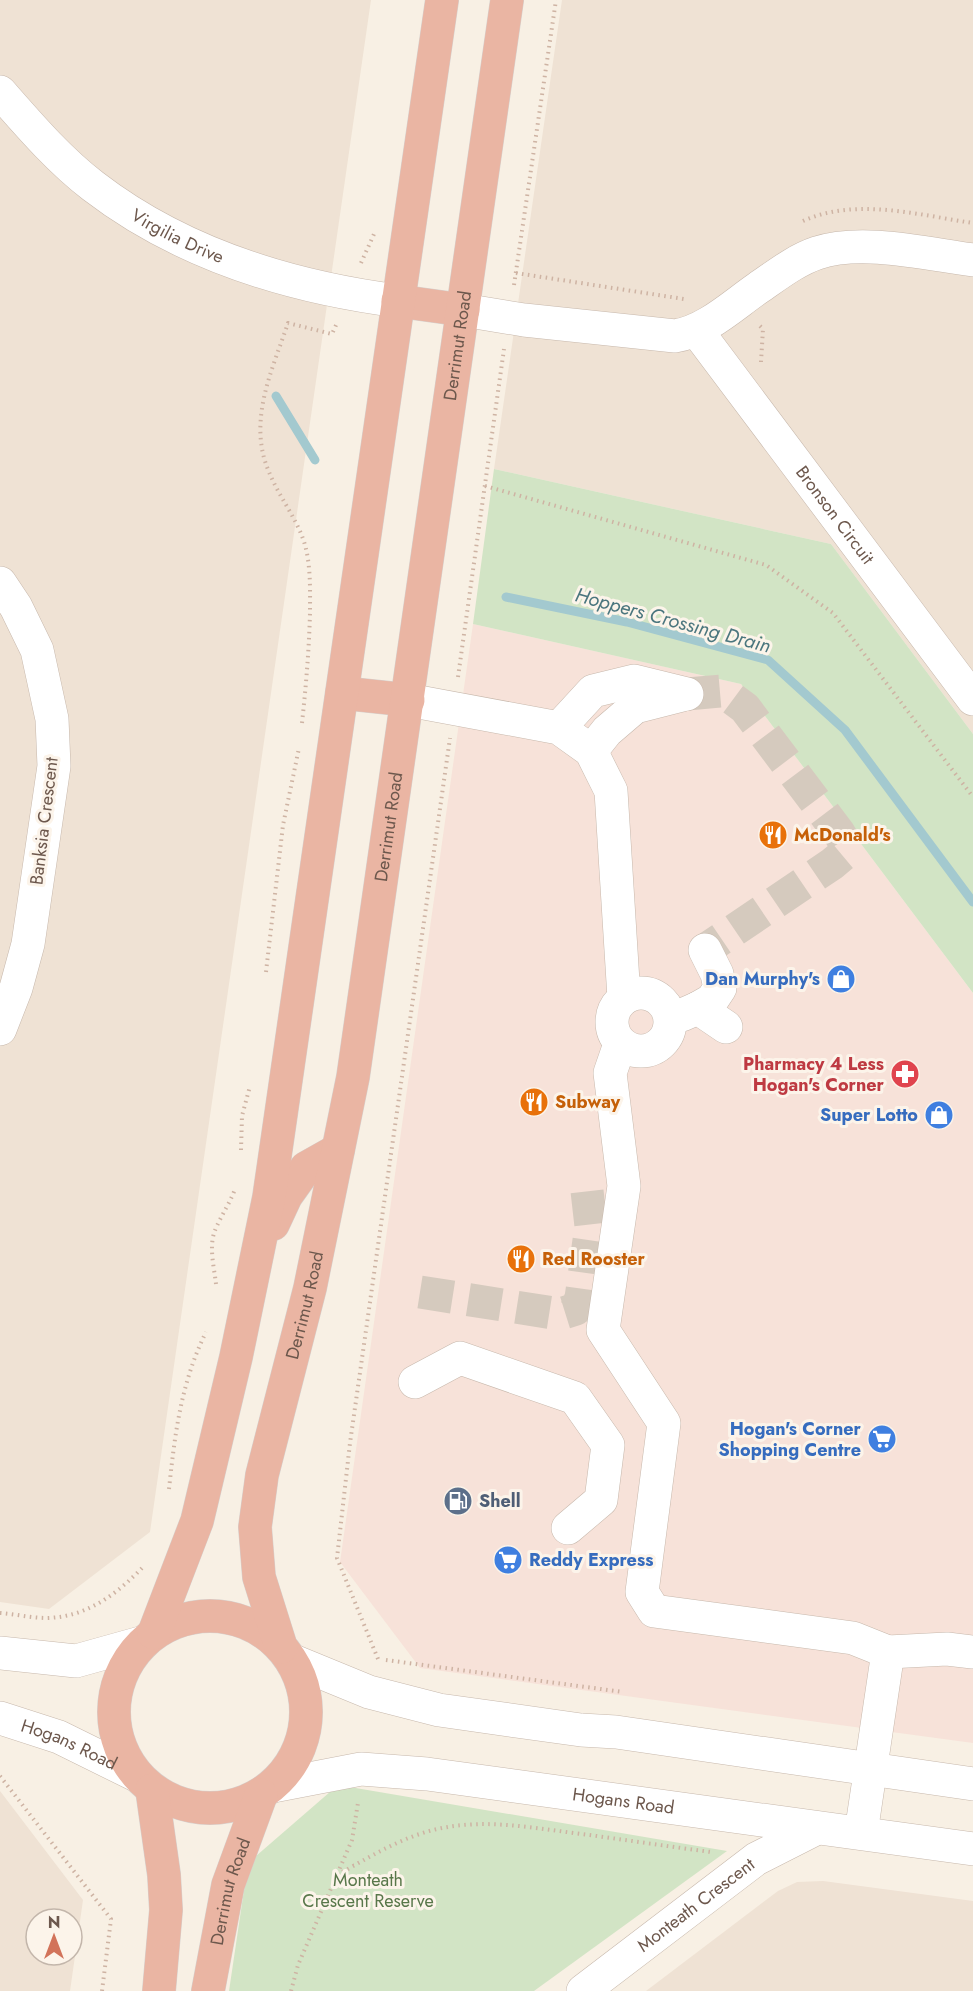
<svg xmlns="http://www.w3.org/2000/svg" width="973" height="1991" font-family="Jost,sans-serif">
	<rect width="100%" height="100%" fill="#f8f0e4"/>
	<g fill="#efe2d4" fill-rule="evenodd">
		<polygon points="0,0 371,0 150,1532 49,1609 0,1602"/>
		<polygon points="562,0 973,0 973,734 831,544 494,469"/>
		<path d="M0 1791 83 1900 70 1991H0ZM36 1919H72V1955H36Z"/>
		<polygon points="823,1881 973,1901 973,1991 646,1991 778,1891 797,1882"/>
	</g>
	<polygon fill="#f7e2d9" points="473,624 741,684 973,993 973,1743 420,1668 340,1562"/>
	<g fill="#d2e4c5">
		<polygon points="494,469 831,544 973,734 973,993 741,684 473,624"/>
		<polygon points="338,1785 727,1851 534,1991 229,1991 248,1863"/>
	</g>
	<g fill="none" stroke-linecap="round" stroke-linejoin="round">
		<g stroke="#a3c9cf" stroke-width="9">
			<polyline points="276,396 315,460"/>
			<polyline points="506,597 627,622 768,660 845,730 973,902"/>
		</g>
		<g stroke="#d5cabe" stroke-width="33" stroke-dasharray="33 16" stroke-linecap="butt">
			<polyline points="687,694 722,691 745,708 839,833 845,843 844,854 832,864 705,950"/>
			<polyline points="420,1292 560,1314 576,1309 581,1298 591,1226 586,1182"/>
		</g>
		<g stroke="#c7b8ac" stroke-width="34">
			<g id="minor">
				<path id="s1" d="M0 92C29 125 58 159 93 186 180 253 290 287 398 301"/>
				<path d="M463 310 524 320 675 336C706 331 732 306 758 288 777 275 796 260 817 253 862 238 927 254 973 260"/>
				<path id="s2" d="M697 331 973 699"/>
				<polyline points="0,583 16,607 37,650 52,719 54,766 28,944 16,988 0,1029"/>
				<polyline points="408,700 559,728 591,751 611,791 624,998"/>
				<polyline points="559,728 593,691 634,681 687,694"/>
				<polyline points="591,751 607,731 635,707 682,695"/>
				<circle cx="641" cy="1022" r="29"/>
				<polyline points="698,1008 712,1000 720,988 717,974 705,950"/>
				<polyline points="682,1015 698,1008 726,1027"/>
				<polyline points="620,1044 610,1073 624,1186 603,1330 664,1423 642,1592 654,1611 853,1638 888,1652 861,1833"/>
				<polyline points="415,1382 460,1358 575,1398 608,1445 601,1500 568,1528"/>
				<polyline points="888,1652 947,1649 973,1652"/>
				<polyline points="0,1653 76,1661 144,1642"/>
				<polyline points="291,1660 369,1692 439,1710 581,1730 616,1732 973,1784"/>
				<path id="s3" d="M0 1718 59 1737 136 1775"/>
				<path id="s4" d="M273 1786 361 1769 427 1774 973 1849"/>
				<path id="s5" d="M583 1991 756 1859 817 1828"/>
			</g>
		</g>
		<g stroke="#d6d0cd" stroke-width="34">
			<g id="highway">
				<polyline points="398,301 463,310"/>
				<polyline points="342,693 408,700"/>
				<polyline points="273,1224 286,1196 306,1168 338,1150"/>
				<circle cx="210" cy="1712" r="96"/>
				<polyline points="154,1633 197,1521 236,1357 269,1197 442,0"/>
				<path id="s6" d="M281 1647 259 1577 255 1527 262 1475 310 1288 353 1077 507 0"/>
				<polyline points="152,1790 164,1875 166,1910 159,1991"/>
				<path id="s7" d="M208 1991 228 1885 261 1795"/>
			</g>
		</g>
		<g stroke="#ceb3a3" stroke-width="4" stroke-dasharray="1.5 4.5" stroke-linecap="butt">
			<path d="M803 221C856 197 918 215 973 223"/>
			<polyline points="361,263 374,234"/>
			<polyline points="516,273 684,299"/>
			<polyline points="514,285 556,0"/>
			<polyline points="760,326 763,329 761,362"/>
			<polyline points="485,486 766,565 833,613 973,797"/>
			<polyline points="458,677 504,349"/>
			<path d="M302 723C306 686 309 650 310 613 310 591 311 567 305 545 298 520 279 497 269 472 247 421 272 371 288 323L332 334 337 323"/>
			<polyline points="266,972 283,825 299,748"/>
			<polyline points="241,1150 242,1116 250,1086"/>
			<path d="M216 1284C214 1266 208 1245 216 1228 222 1214 230 1203 235 1189"/>
			<path d="M169 1489C175 1433 181 1383 206 1332"/>
			<path d="M0 1613C15 1614 31 1618 47 1618 87 1617 117 1594 143 1567"/>
			<polyline points="378,1659 337,1558 350,1443 450,738"/>
			<polyline points="386,1660 623,1692"/>
			<polyline points="0,1776 111,1919 102,1991"/>
			<path d="M337 1875C368 1858 398 1839 433 1830 481 1818 526 1827 574 1833 620 1839 665 1846 711 1852"/>
			<polyline points="291,1991 298,1965 352,1840 358,1803"/>
		</g>
		<use href="#minor" stroke="#fff" stroke-width="33"/>
		<use href="#highway" stroke="#eab5a3" stroke-width="33"/>
	</g>
	<defs>
		<g id="restaurant-disc" transform="scale(1.5)"><circle r="9.5" fill="#e8710a" stroke="#fcf4ea"/><path d="M-5-6h1v4h1v-4h1v4h1v-4h1v5L-1.5 .5V6h-2V.5L-5-1ZM5-6V6H3V1.5H1.5Q1.5-4 5-6Z" fill="#fff"/></g>
		<g id="shop-disc" transform="scale(1.5)"><circle r="9.5" fill="#3f7fe0" stroke="#fcf4ea"/><path d="M-5-2.5h2.3a2.7 3.5 0 0 1 5.4 0H5L5.5 6h-11ZM-1.5-2.5h3a1.5 2.3 0 0 0-3 0Z" fill="#fff"/></g>
		<g id="pharmacy-disc" transform="scale(1.5)"><circle r="9.5" fill="#e0444e" stroke="#fcf4ea"/><path d="M-2-6h4v4h4v4h-4v4h-4v-4h-4v-4h4Z" fill="#fff"/></g>
		<g id="supermarket-disc" transform="scale(1.5)"><circle r="9.5" fill="#3f7fe0" stroke="#fcf4ea"/><path d="M-6-5.5h2.5l.6 2H6L4.5 2H-2.5L-4.4-4H-6ZM-1.5 3.2a1.3 1.3 0 1 0 .1 0ZM3 3.2a1.3 1.3 0 1 0 .1 0Z" fill="#fff"/></g>
		<g id="fuel-disc" transform="scale(1.5)"><circle r="9.5" fill="#5c6f8a" stroke="#fcf4ea"/><path d="M-5.5-6h7V0h2V4h1.3V-2.5L3-4.5l.8-.8L6-3V5H2.5V1h-1V6h-7ZM-4.2-4.7v3.2H.2V-4.7Z" fill="#fff"/></g>
	</defs>
	<g fill-rule="evenodd">
		<use href="#restaurant-disc" x="773" y="835"/>
		<use href="#shop-disc" x="841" y="979"/>
		<use href="#pharmacy-disc" x="905" y="1074"/>
		<use href="#restaurant-disc" x="534" y="1102"/>
		<use href="#shop-disc" x="939" y="1115"/>
		<use href="#restaurant-disc" x="521" y="1259"/>
		<use href="#supermarket-disc" x="882" y="1439"/>
		<use href="#fuel-disc" x="458" y="1501"/>
		<use href="#supermarket-disc" x="508" y="1560"/>
	</g>
	<g text-anchor="middle" stroke-width="6" stroke-linejoin="round" paint-order="stroke">
		<g font-size="18" fill="#6d584d" stroke="#fcf4ea">
			<text dy="6" stroke="none"><textPath href="#s1" startOffset="231">Virgilia Drive</textPath></text>
			<text dy="6" stroke="none"><textPath href="#s6" startOffset="1323">Derrimut Road</textPath></text>
			<text dy="6" stroke="none"><textPath href="#s2" startOffset="230">Bronson Circuit</textPath></text>
			<text transform="translate(44 821) rotate(-83)" y="6">Banksia Crescent</text>
			<text dy="6" stroke="none"><textPath href="#s6" startOffset="837">Derrimut Road</textPath></text>
			<text dy="6" stroke="none"><textPath href="#s6" startOffset="351">Derrimut Road</textPath></text>
			<text dy="6" stroke="none"><textPath href="#s3" startOffset="74">Hogans Road</textPath></text>
			<text dy="6" stroke="none"><textPath href="#s4" startOffset="354">Hogans Road</textPath></text>
			<text dy="6" stroke="none"><textPath href="#s7" startOffset="102">Derrimut Road</textPath></text>
			<text dy="6" stroke="none"><textPath href="#s5" startOffset="142">Monteath Crescent</textPath></text>
		</g>
		<g font-size="18" font-weight="bold" fill="#c56008" stroke="#fcf4ea" text-anchor="start">
			<text x="794" y="841">McDonald's</text>
			<text x="555" y="1108">Subway</text>
			<text x="542" y="1265">Red Rooster</text>
		</g>
		<g font-size="18" font-weight="bold" fill="#366cbe" stroke="#fcf4ea" text-anchor="end">
			<text x="820" y="985">Dan Murphy's</text>
			<text x="918" y="1121">Super Lotto</text>
			<text x="861" y="1435">Hogan's Corner<tspan x="861" dy="21">Shopping Centre</tspan></text>
			<text x="529" y="1566" text-anchor="start">Reddy Express</text>
		</g>
		<g font-size="18" font-weight="bold" fill="#be3a42" stroke="#fcf4ea" text-anchor="end">
			<text x="884" y="1070">Pharmacy 4 Less<tspan x="884" dy="21">Hogan's Corner</tspan></text>
		</g>
		<g font-size="18" font-weight="bold" fill="#4e5e75" stroke="#fcf4ea" text-anchor="start">
			<text x="479" y="1507">Shell</text>
		</g>
		<g font-size="18" fill="#58774a" stroke="#fcf4ea">
			<text x="368" y="1886">Monteath<tspan x="368" dy="21">Crescent Reserve</tspan></text>
		</g>
		<g font-size="20" font-style="italic" fill="#4b767e" stroke="#fcf4ea">
			<text transform="translate(673 620) rotate(15)" y="7">Hoppers Crossing Drain</text>
		</g>
	</g>
	<g transform="translate(54 1937)"><circle r="28" fill="#fcf4ea" stroke="#c3b6ab" stroke-width="1.5"/>
	<path d="M0-4.5L10 22L0 15L-10 22Z" fill="#d2735a"/>
	<text y="-9" font-size="16" font-weight="bold" text-anchor="middle" fill="#6d584d">N</text>
	</g>
</svg>
